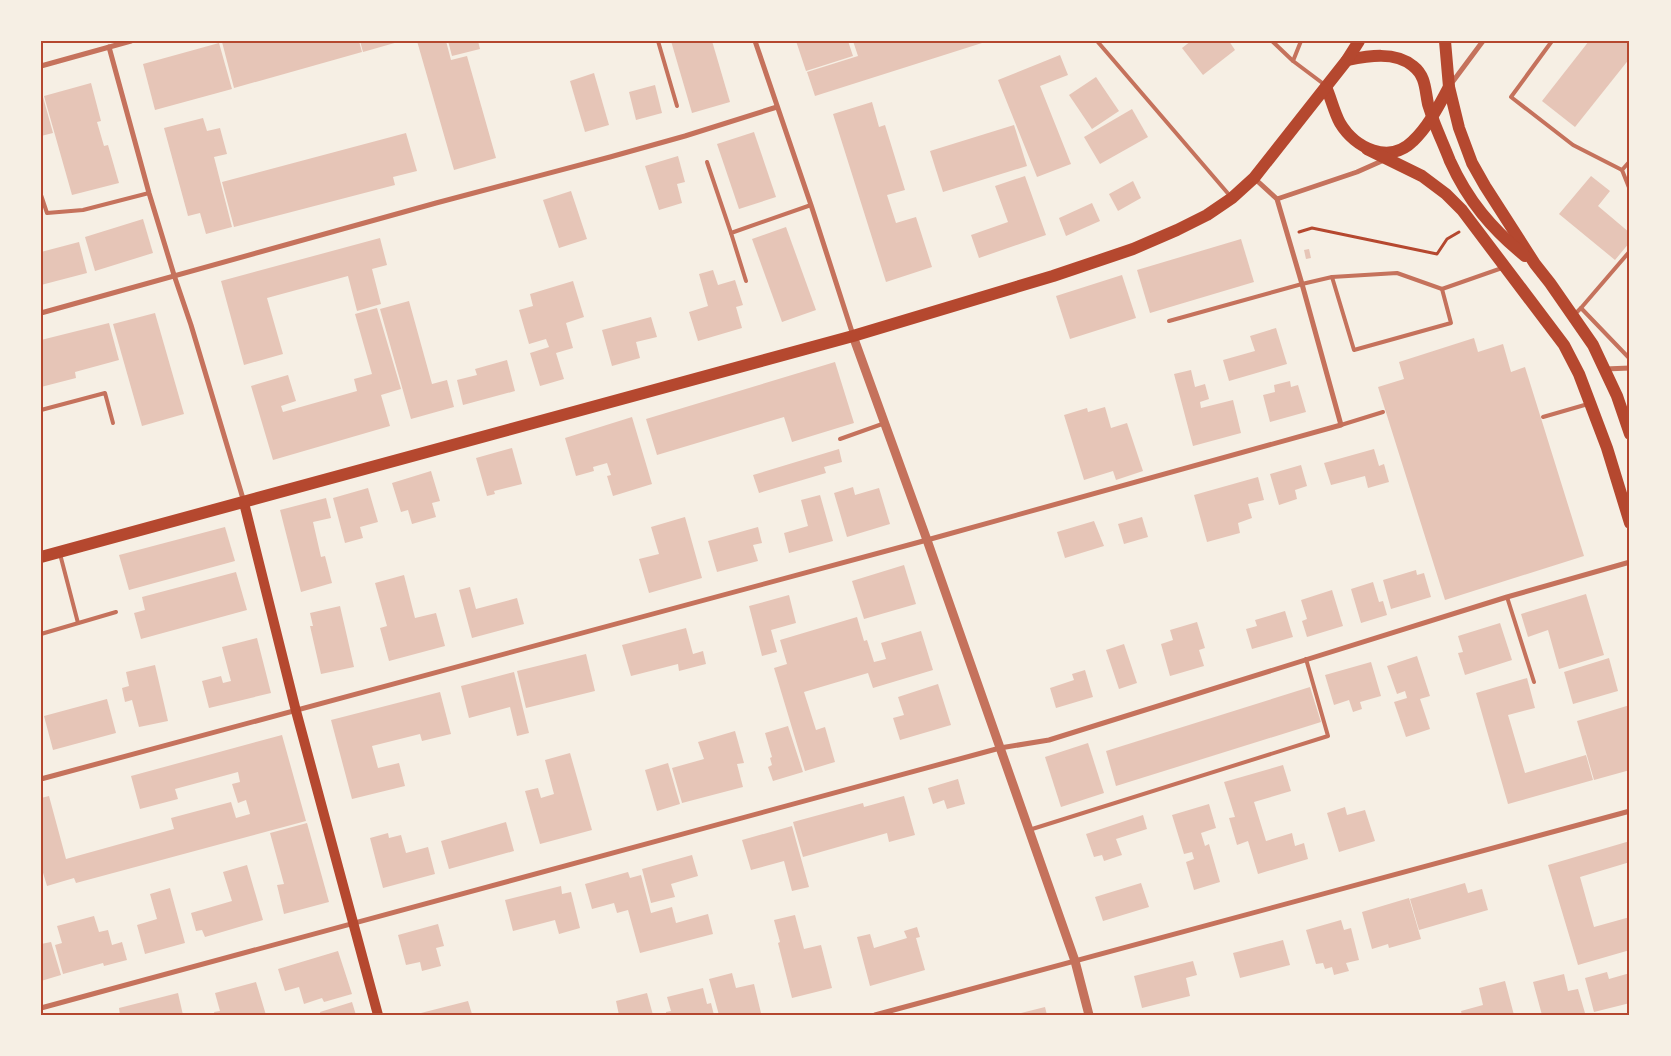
<svg xmlns="http://www.w3.org/2000/svg" width="1671" height="1056" font-family="Bitter,serif">
	<rect width="100%" height="100%" fill="#f6efe4"/>
	<g fill="#e6c5b7">
		<polygon points="359,41 362,52 234,88 222,42"/>
		<polygon points="360,41 398,41 398,42 363,52"/>
		<polygon points="417,41 446,41 451,60 467,56 496,158 454,170"/>
		<polygon points="448,41 478,41 480,49 452,56"/>
		<polygon points="671,41 712,41 730,102 692,113"/>
		<polygon points="796,41 848,41 853,56 806,71"/>
		<polygon points="853,41 981,41 982,43 815,96 807,72 858,56"/>
		<polygon points="1191,41 1229,41 1235,50 1203,75 1182,48"/>
		<polygon points="1589,41 1630,41 1630,58 1575,127 1542,101"/>
		<polygon points="219,43 232,89 155,110 143,64"/>
		<polygon points="1060,55 1068,75 1040,86 1071,164 1037,177 998,80"/>
		<polygon points="594,73 609,125 585,132 570,81"/>
		<polygon points="1096,77 1119,111 1092,129 1069,95"/>
		<polygon points="91,83 101,121 97,122 104,146 108,145 119,183 72,195 44,96"/>
		<polygon points="655,85 662,113 636,120 629,92"/>
		<polygon points="41,97 43,97 53,133 41,136"/>
		<polygon points="872,102 879,127 885,125 905,190 887,195 896,223 916,217 932,267 886,282 833,114"/>
		<polygon points="1132,109 1148,137 1100,164 1084,137"/>
		<polygon points="203,118 207,131 220,128 227,154 214,157 232,227 206,234 200,213 188,216 164,128"/>
		<polygon points="1014,125 1027,166 943,192 930,151"/>
		<polygon points="754,132 776,197 739,209 717,144"/>
		<polygon points="406,133 417,171 393,177 395,185 234,227 222,182"/>
		<polygon points="678,156 685,182 677,184 682,203 659,210 645,166"/>
		<polygon points="1025,176 1046,235 979,258 971,235 1008,222 995,186"/>
		<polygon points="1591,176 1610,191 1598,206 1630,233 1630,242 1615,260 1559,214"/>
		<polygon points="1133,181 1141,198 1118,211 1109,194"/>
		<polygon points="571,191 587,239 559,248 543,200"/>
		<polygon points="1092,203 1100,221 1066,236 1059,218"/>
		<polygon points="143,219 153,253 95,271 85,237"/>
		<polygon points="786,227 816,310 782,322 752,239"/>
		<polygon points="380,238 387,265 372,269 381,304 357,311 348,276 267,298 283,354 244,365 221,281"/>
		<polygon points="1241,239 1254,282 1150,313 1137,270"/>
		<polygon points="79,242 87,273 41,285 41,252"/>
		<polygon points="1309,249 1311,258 1306,259 1304,250"/>
		<polygon points="713,270 718,285 735,280 743,305 736,307 742,328 698,341 689,312 708,306 699,274"/>
		<polygon points="1122,275 1136,318 1070,339 1056,296"/>
		<polygon points="573,281 584,317 566,323 573,348 556,353 564,379 540,386 530,353 549,347 546,339 529,344 519,310 533,306 530,294"/>
		<polygon points="409,301 432,384 447,380 454,407 411,419 380,309"/>
		<polygon points="377,308 401,389 381,395 390,426 273,460 251,386 288,375 296,401 281,406 283,412 357,391 354,379 372,374 355,314"/>
		<polygon points="155,313 184,414 142,426 113,324"/>
		<polygon points="651,317 657,337 636,342 640,358 612,366 602,330"/>
		<polygon points="109,323 119,360 75,372 76,378 41,387 41,340"/>
		<polygon points="1276,328 1287,364 1229,381 1223,360 1255,351 1250,336"/>
		<polygon points="1474,338 1478,352 1503,344 1511,372 1525,367 1584,556 1445,600 1378,387 1404,379 1399,362"/>
		<polygon points="507,360 515,391 463,405 457,380 477,375 475,369"/>
		<polygon points="835,362 854,423 792,442 784,417 657,455 646,419"/>
		<polygon points="1191,370 1195,387 1205,384 1209,399 1200,402 1201,408 1233,400 1241,433 1193,446 1174,374"/>
		<polygon points="1290,381 1291,387 1298,385 1306,412 1270,422 1263,395 1275,392 1274,385"/>
		<polygon points="1105,407 1111,428 1127,423 1143,471 1116,480 1113,471 1084,480 1064,415 1087,408 1088,412"/>
		<polygon points="632,417 652,484 613,496 607,476 611,475 607,463 593,467 594,471 576,476 565,438"/>
		<polygon points="512,448 522,484 494,491 495,494 487,496 476,458"/>
		<polygon points="839,449 842,462 824,467 826,473 759,493 753,475"/>
		<polygon points="1374,449 1379,466 1384,464 1389,482 1368,488 1365,476 1331,485 1324,463"/>
		<polygon points="1301,465 1307,486 1295,490 1297,499 1279,505 1270,474"/>
		<polygon points="431,471 440,501 432,503 436,517 412,524 408,510 401,512 392,483"/>
		<polygon points="1258,477 1264,500 1248,504 1252,518 1238,523 1240,533 1207,542 1194,495"/>
		<polygon points="853,487 855,495 879,488 890,524 847,537 834,493"/>
		<polygon points="368,488 378,522 360,527 363,538 345,543 333,498"/>
		<polygon points="820,495 833,541 789,553 784,533 808,526 801,500"/>
		<polygon points="326,498 331,518 313,522 321,557 325,556 332,583 301,592 280,510"/>
		<polygon points="685,517 702,578 649,593 639,559 659,554 651,527"/>
		<polygon points="1142,517 1148,537 1124,544 1118,524"/>
		<polygon points="1094,521 1104,546 1065,558 1057,532"/>
		<polygon points="225,527 235,561 129,590 119,555"/>
		<polygon points="758,527 762,543 753,545 758,561 717,572 708,541"/>
		<polygon points="904,565 916,604 864,619 852,581"/>
		<polygon points="1416,570 1417,575 1424,573 1431,597 1391,609 1383,580"/>
		<polygon points="236,572 247,610 141,639 134,613 145,610 142,597"/>
		<polygon points="404,575 415,618 436,613 445,646 389,661 380,628 387,626 375,583"/>
		<polygon points="1373,582 1379,602 1383,601 1387,615 1361,623 1351,589"/>
		<polygon points="470,587 476,609 517,598 524,624 472,638 459,590"/>
		<polygon points="1332,590 1343,626 1307,637 1302,621 1307,619 1301,600"/>
		<polygon points="1586,594 1604,655 1559,669 1548,630 1528,637 1521,614"/>
		<polygon points="789,595 796,623 771,630 777,652 762,656 749,606"/>
		<polygon points="340,606 354,667 321,674 310,626 313,626 310,613"/>
		<polygon points="1285,611 1293,637 1252,649 1246,629 1257,626 1255,620"/>
		<polygon points="857,617 864,641 867,640 874,662 886,659 881,643 921,631 933,670 873,688 868,673 804,692 816,730 825,727 835,762 805,771 774,668 787,664 780,640"/>
		<polygon points="1197,622 1205,648 1199,650 1204,666 1170,676 1161,644 1173,640 1170,630"/>
		<polygon points="1500,623 1512,660 1465,675 1458,653 1463,652 1458,636"/>
		<polygon points="686,628 693,654 703,651 706,664 679,671 678,664 631,676 622,645"/>
		<polygon points="257,638 271,693 209,708 202,681 221,676 223,683 231,681 222,647"/>
		<polygon points="1124,644 1137,683 1119,689 1106,650"/>
		<polygon points="586,654 595,691 526,708 517,671"/>
		<polygon points="1417,656 1430,696 1420,699 1430,729 1406,737 1394,702 1407,698 1405,691 1397,694 1387,666"/>
		<polygon points="1609,658 1618,691 1573,704 1564,672"/>
		<polygon points="1371,662 1381,696 1360,702 1362,709 1353,712 1349,700 1334,705 1325,675"/>
		<polygon points="155,665 168,721 139,727 132,700 125,702 122,688 129,686 126,672"/>
		<polygon points="1085,670 1093,697 1056,708 1050,688 1074,680 1072,674"/>
		<polygon points="514,672 529,733 517,736 510,707 469,718 461,686"/>
		<polygon points="1527,678 1535,708 1508,715 1525,773 1586,755 1593,780 1508,804 1476,693"/>
		<polygon points="938,684 951,725 900,740 893,718 904,715 898,697"/>
		<polygon points="1310,687 1321,722 1116,786 1106,751"/>
		<polygon points="440,692 451,734 422,741 420,734 372,746 378,768 399,763 405,786 352,799 331,720"/>
		<polygon points="107,699 116,733 53,750 44,716"/>
		<polygon points="1630,705 1630,770 1594,780 1577,721"/>
		<polygon points="788,726 803,772 773,781 768,767 772,765 770,758 772,757 765,733"/>
		<polygon points="735,731 744,763 737,764 743,787 682,803 672,768 704,759 698,742"/>
		<polygon points="282,735 306,821 76,883 74,878 47,886 41,866 41,798 49,796 66,859 174,829 171,818 231,802 236,818 250,814 246,800 238,803 232,784 240,782 238,772 175,789 178,799 140,809 131,776"/>
		<polygon points="1088,743 1104,793 1061,807 1045,757"/>
		<polygon points="570,753 592,830 540,844 525,791 538,788 541,798 554,794 545,760"/>
		<polygon points="668,763 680,804 657,811 645,770"/>
		<polygon points="1283,765 1291,791 1254,802 1266,841 1292,833 1295,846 1304,843 1308,859 1258,874 1248,841 1237,845 1229,818 1235,817 1224,782"/>
		<polygon points="958,779 965,804 947,809 944,800 933,804 928,788"/>
		<polygon points="904,796 915,835 889,842 887,833 803,857 793,822 863,803 864,807"/>
		<polygon points="1209,804 1216,828 1201,833 1205,846 1209,844 1220,882 1194,890 1186,862 1194,859 1192,852 1184,854 1172,815"/>
		<polygon points="1345,807 1347,815 1365,810 1375,841 1339,852 1327,813"/>
		<polygon points="1143,815 1147,829 1116,839 1122,855 1104,861 1102,855 1094,857 1086,834"/>
		<polygon points="506,822 514,851 449,869 441,841"/>
		<polygon points="307,823 329,902 284,914 277,885 284,884 270,833"/>
		<polygon points="792,826 809,887 792,891 784,861 751,870 742,840"/>
		<polygon points="388,833 389,838 401,835 406,853 428,847 435,874 383,888 370,838"/>
		<polygon points="1630,841 1630,862 1580,877 1594,927 1630,917 1630,950 1578,965 1548,865"/>
		<polygon points="692,855 698,876 671,884 675,897 651,903 642,869"/>
		<polygon points="247,865 263,920 205,937 202,930 196,931 191,913 232,901 223,872"/>
		<polygon points="628,872 630,878 641,875 651,913 672,907 676,923 708,914 713,934 640,953 628,910 617,913 614,903 592,909 585,884"/>
		<polygon points="1141,883 1149,907 1103,921 1095,897"/>
		<polygon points="1465,883 1468,893 1482,889 1488,910 1419,930 1410,899"/>
		<polygon points="561,886 562,894 571,892 580,928 559,934 555,920 513,931 505,900"/>
		<polygon points="170,888 185,943 145,954 137,925 157,919 150,894"/>
		<polygon points="1409,898 1421,939 1389,948 1388,944 1372,949 1362,912"/>
		<polygon points="795,915 804,949 821,945 832,988 792,998 778,943 780,942 774,920"/>
		<polygon points="94,916 99,932 108,930 112,945 122,942 127,960 104,966 103,963 63,974 55,945 62,943 57,926"/>
		<polygon points="1341,920 1344,930 1351,928 1359,960 1346,963 1349,971 1334,975 1332,967 1325,969 1323,963 1316,964 1306,930"/>
		<polygon points="438,924 444,946 436,948 441,966 422,971 420,962 406,965 398,935"/>
		<polygon points="917,927 920,937 916,938 925,970 870,986 857,937 870,934 874,948 907,938 904,931"/>
		<polygon points="1283,940 1290,965 1240,978 1233,953"/>
		<polygon points="51,942 61,975 41,981 41,944"/>
		<polygon points="338,951 352,994 324,1002 322,998 304,1004 299,987 285,991 278,969"/>
		<polygon points="1193,961 1197,975 1186,978 1190,996 1142,1008 1134,976"/>
		<polygon points="1607,972 1609,979 1630,973 1630,1003 1594,1012 1585,978"/>
		<polygon points="732,973 736,988 754,984 761,1013 753,1015 719,1015 709,979"/>
		<polygon points="1564,974 1568,991 1578,989 1585,1013 1542,1015 1533,982"/>
		<polygon points="1505,981 1514,1015 1462,1015 1461,1011 1483,1005 1479,988"/>
		<polygon points="256,982 266,1015 215,1015 214,1012 220,1011 215,993"/>
		<polygon points="703,988 707,1004 711,1003 714,1015 666,1015 666,1012 671,1011 667,997"/>
		<polygon points="178,993 183,1015 120,1015 119,1008"/>
		<polygon points="647,993 653,1015 619,1015 616,1001"/>
		<polygon points="468,1001 472,1014 417,1015 417,1014"/>
		<polygon points="352,1002 356,1015 321,1015 320,1012"/>
		<polygon points="1045,1007 1047,1015 1017,1015 1017,1014"/>
	</g>
	<g fill="none" stroke-linecap="round" stroke-linejoin="round">
		<polyline stroke="#b5482f" stroke-width="3" points="1299,232 1312,228 1437,254 1447,239 1459,232"/>
		<g stroke="#c5725c" stroke-width="4">
			<polyline points="658,41 677,106"/>
			<polyline points="1097,41 1231,197"/>
			<polyline points="1272,41 1293,61 1325,85"/>
			<polyline points="1552,41 1511,97 1573,145 1622,170"/>
			<polyline points="1293,61 1301,41"/>
			<polyline points="1630,161 1622,170 1630,190"/>
			<polyline points="707,162 731,233"/>
			<polyline points="41,195 47,213 83,210 149,193"/>
			<polyline points="1332,277 1354,350 1451,323 1442,289"/>
			<polyline points="746,281 731,233 811,205"/>
			<polyline points="1581,308 1630,359"/>
			<polyline points="1574,315 1581,308 1630,251"/>
			<polyline points="1169,321 1302,284 1332,277 1397,273 1442,289 1502,268"/>
			<polyline points="41,410 105,393 113,423"/>
			<polyline points="1543,417 1588,404"/>
			<polyline points="1341,425 1383,412"/>
			<polyline points="840,439 885,423"/>
			<polyline points="60,554 78,623"/>
			<polyline points="1507,597 1534,682"/>
			<polyline points="41,634 116,612"/>
			<polyline points="1029,830 1328,736 1306,659"/>
		</g>
		<g stroke="#c5725c" stroke-width="5">
			<polyline points="755,41 811,205 853,335"/>
			<polyline points="109,47 149,193 174,275 191,325 244,502"/>
			<polyline points="41,66 131,41"/>
			<polyline points="1451,84 1483,41"/>
			<polyline points="1277,199 1357,172 1384,160"/>
			<polyline points="41,313 436,203 610,157 685,136 777,107"/>
			<polyline points="1605,369 1630,368"/>
			<polyline points="41,779 927,540 1341,425 1302,284 1277,199 1254,178"/>
			<polyline points="41,1008 1000,748 1049,740 1507,597 1630,562"/>
			<polyline points="875,1015 1630,811"/>
		</g>
		<polyline stroke="#c5725c" stroke-width="9" points="853,336 927,540 1075,961 1089,1015"/>
		<polyline stroke="#b5482f" stroke-width="10" points="244,503 296,711 378,1015"/>
		<g stroke="#b5482f" stroke-width="12">
			<polyline points="1445,41 1449,87 1459,128 1472,163 1485,186 1535,264 1550,283 1593,345 1617,396 1630,434"/>
			<path d="M1347 60C1368 56 1395 51 1413 66 1426 76 1425 90 1428 104 1430 110 1432 116 1434 122 1439 135 1445 148 1450 161 1468 201 1492 229 1525 256"/>
			<path d="M1326 87C1331 98 1334 112 1340 123 1355 148 1389 165 1413 141 1429 126 1439 105 1449 87"/>
			<polyline points="1367,149 1422,176 1446,194 1462,210 1564,345 1579,374 1590,403 1607,448 1630,523"/>
			<polyline points="41,557 853,336 1053,276 1133,249 1177,230 1207,215 1232,198 1254,178 1347,60 1359,41"/>
		</g>
	</g>
	<rect width="1671" height="1056" fill="none" stroke="#f6efe4" stroke-width="85"/>
	<rect x="42" y="42" width="1586" height="972" fill="none" stroke="#b5482f" stroke-width="2"/>
</svg>
